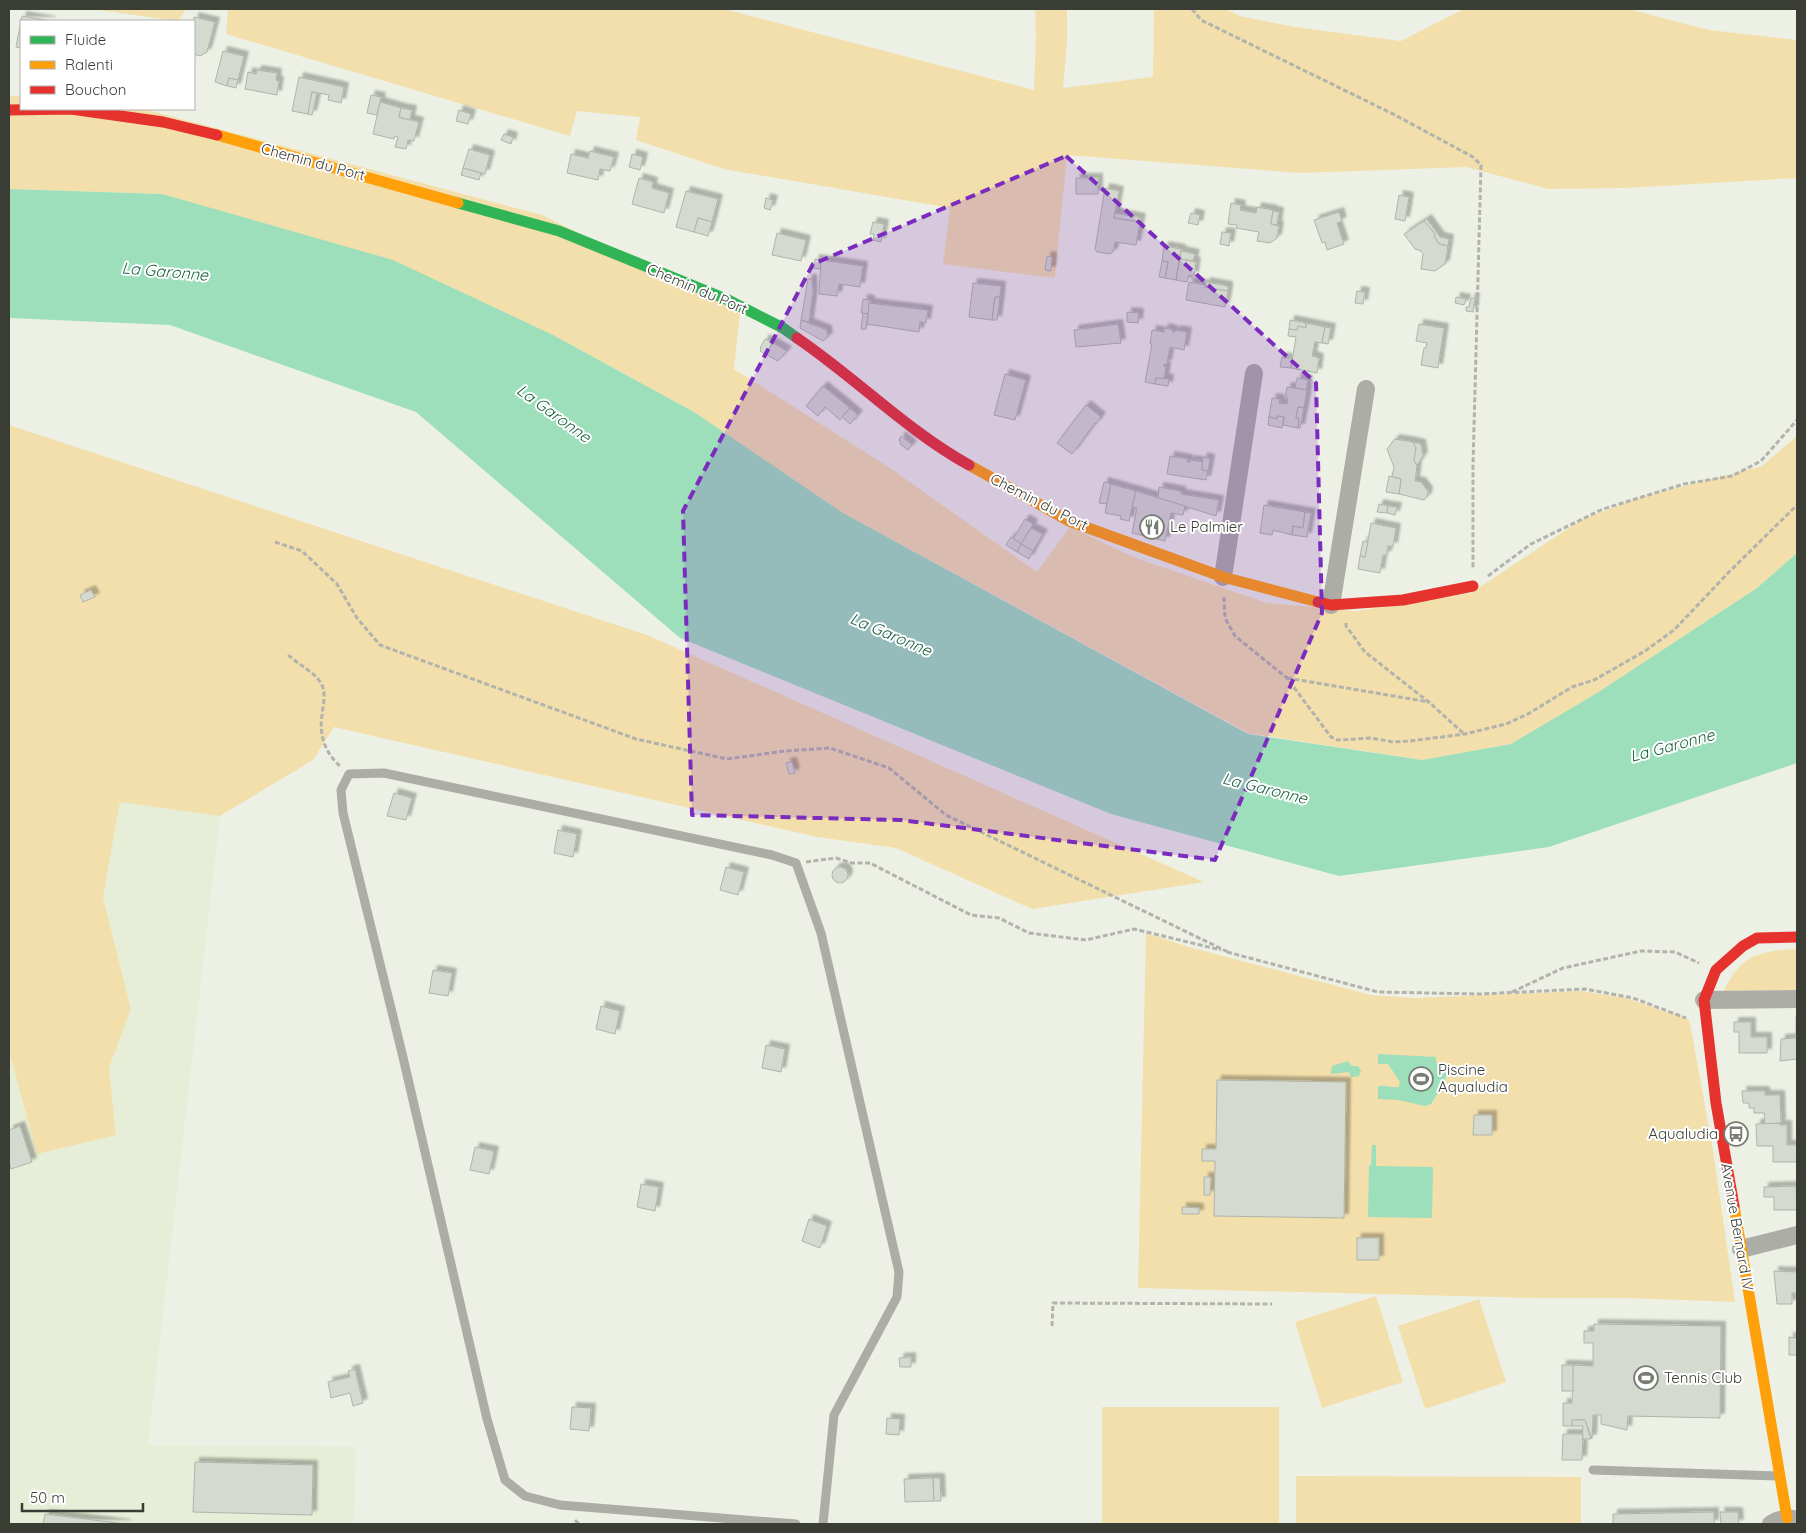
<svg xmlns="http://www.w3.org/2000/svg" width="1806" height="1533" font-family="Quicksand,sans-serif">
	<defs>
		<filter id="shadow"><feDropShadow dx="4.5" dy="-4.5" stdDeviation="1" flood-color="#0004"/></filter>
	</defs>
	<rect width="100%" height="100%" fill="#edf1e5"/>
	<polygon fill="#e6eed8" points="120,802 220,816 148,1445 356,1447 354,1524 9,1524 9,1051 37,1153 116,1135 109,1068 131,1009 103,897"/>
	<g fill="#f2dfac">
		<polygon points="91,9 186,9 178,21"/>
		<polygon points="228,9 724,9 1034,90 1036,36 1035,9 1067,9 1067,41 1063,88 1153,77 1154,9 1225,9 1240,16 1295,27 1401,41 1464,9 1628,9 1709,30 1797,40 1797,178 1625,188 1548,189 1466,167 1300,173 1067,155 1055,278 943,264 950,208 724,169 636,140 640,117 577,111 570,136 226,34"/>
		<polygon points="9,96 21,96 21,109 144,109 542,215 740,312 734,369 887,466 1037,572 1070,527 1133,557 1267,603 1357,611 1471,593 1581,520 1638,498 1762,466 1797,436 1797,553 1757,588 1597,693 1511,744 1422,760 1248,733 843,513 694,412 553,335 162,194 9,189"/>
		<polygon points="9,425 647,635 1204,882 1032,909 896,848 817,837 334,727 313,760 220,816 120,802 103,897 131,1009 109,1068 116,1135 37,1154 9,1051"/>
		<polygon points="1146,933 1189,947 1371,995 1415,998 1581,991 1626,998 1688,1019 1690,1023 1713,1150 1735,1302 1627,1298 1531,1298 1138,1288"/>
		<path d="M1797 949V990L1724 991C1740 954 1761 951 1797 949Z"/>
		<polygon points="1376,1296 1403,1382 1322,1408 1295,1322"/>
		<polygon points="1479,1299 1506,1382 1425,1409 1398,1326"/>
		<rect x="1102" y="1407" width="177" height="117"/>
		<polygon points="1296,1476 1581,1477 1581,1524 1296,1524"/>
	</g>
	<g fill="#9cdfba">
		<polygon points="9,189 162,194 393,260 553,335 694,412 843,513 1248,734 1422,760 1511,744 1597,693 1757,588 1797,553 1797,763 1549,847 1339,876 1111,814 680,638 416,412 170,325 9,318"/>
		<path d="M1378 1054 1436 1057V1063L1439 1066 1444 1065 1447 1071 1445 1082 1431 1104 1425 1106 1398 1100 1378 1099V1086C1386 1085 1392 1088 1399 1087L1400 1082 1388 1064H1378Z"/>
		<polygon points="1348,1061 1351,1066 1358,1066 1361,1071 1359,1076 1353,1077 1351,1077 1349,1072 1331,1074 1332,1066"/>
		<polygon points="1372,1145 1376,1145 1376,1166 1433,1167 1432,1218 1368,1217 1369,1166 1371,1165"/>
	</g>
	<g fill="#d5dad0" stroke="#afb4ac" filter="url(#shadow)">
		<polygon points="22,16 51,21 21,21 21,48 16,47"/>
		<polygon points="194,17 215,22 207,52 200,56 194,54"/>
		<polygon points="223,51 244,56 238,80 229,78 227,86 215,82"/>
		<polygon points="257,70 277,73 276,80 279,81 277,95 245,89 248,72 256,74"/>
		<polygon points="299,77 344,87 341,103 328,100 329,95 312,92 308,114 292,111"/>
		<polygon points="229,78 238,80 236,88 227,86"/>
		<polygon points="312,92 317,93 312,115 308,114"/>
		<polygon points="371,95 381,97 377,115 367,113"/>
		<polygon points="380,102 401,108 399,117 419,122 414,141 408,140 406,149 395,147 398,137 395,136 394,139 373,134"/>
		<polygon points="401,108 412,110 410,120 399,117"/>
		<polygon points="459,110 471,114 468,124 456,121"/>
		<polygon points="504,134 513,137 511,144 501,140"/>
		<polygon points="469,149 490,155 485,174 463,168"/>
		<polygon points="590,151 614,157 610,171 600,169 598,180 567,173 571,154 588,158"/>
		<polygon points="632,154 643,157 640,170 629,167"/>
		<polygon points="463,168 481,173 479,180 461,175"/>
		<polygon points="639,178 653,182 652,188 669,193 664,213 632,204"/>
		<rect x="1076" y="178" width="22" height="16"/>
		<polygon points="1105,188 1119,191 1114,218 1140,222 1136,245 1115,242 1113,252 1110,254 1097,252 1095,249"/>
		<polygon points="686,191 718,199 712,222 698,218 694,232 676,227"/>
		<polygon points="1399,195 1409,197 1405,221 1395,219"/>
		<polygon points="766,198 773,200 770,210 764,208"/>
		<polygon points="1231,203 1241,205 1240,210 1256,213 1257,207 1273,210 1271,224 1279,226 1277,238 1270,243 1257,241 1259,232 1236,228 1237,225 1228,224"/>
		<polygon points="1273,211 1279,212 1277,225 1271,224"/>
		<polygon points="1339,212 1342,221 1337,223 1344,244 1327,250 1325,242 1322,243 1314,220"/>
		<polygon points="1115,213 1141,218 1140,222 1114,218"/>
		<polygon points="1191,213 1200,215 1198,225 1188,223"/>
		<polygon points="698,218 712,222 708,236 694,232"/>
		<polygon points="1427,219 1440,237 1449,239 1448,246 1439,244 1434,236 1435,234 1424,221"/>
		<polygon points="1424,221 1435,234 1434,236 1439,244 1448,246 1445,264 1435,271 1421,269 1423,254 1421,251 1415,249 1404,234"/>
		<polygon points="873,222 884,224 881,242 873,240 874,234 870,234"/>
		<polygon points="1222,232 1231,233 1229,246 1220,244"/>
		<polygon points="777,233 806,240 801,261 772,255"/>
		<polygon points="1164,246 1181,249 1176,280 1165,278 1168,262 1162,261"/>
		<polygon points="1181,251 1195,254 1193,261 1180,259"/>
		<polygon points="1047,256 1052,257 1051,271 1045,270"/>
		<polygon points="815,259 821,260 820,269 813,268"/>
		<polygon points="1180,259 1196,262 1194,276 1189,275 1187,282 1176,280"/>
		<polygon points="821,260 863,266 860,287 839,284 837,296 819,294"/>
		<polygon points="1162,261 1168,262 1165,278 1159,277"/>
		<polygon points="808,279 812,279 813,292 809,322 801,320"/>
		<polygon points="1189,282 1206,285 1205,287 1228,291 1225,307 1186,300"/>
		<polygon points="1206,282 1228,286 1228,291 1205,287"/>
		<polygon points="973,283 1001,286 1000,297 995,297 992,320 969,317"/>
		<polygon points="1357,291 1365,292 1363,304 1355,303"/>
		<polygon points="995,297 1000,297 997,320 992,320"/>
		<polygon points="1456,297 1466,299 1464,305 1455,303"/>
		<polygon points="1471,298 1475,298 1473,312 1466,311 1466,307 1469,307"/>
		<polygon points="863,299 870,300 868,314 861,313"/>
		<polygon points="869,303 928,310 926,323 920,322 919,332 867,324"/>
		<polygon points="1127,312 1139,313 1138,323 1127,322"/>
		<polygon points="863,313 868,314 866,329 861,329"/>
		<polygon points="801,320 827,330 828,337 823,341 800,328"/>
		<polygon points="1290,320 1306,323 1306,328 1298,326 1297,330 1289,329"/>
		<polygon points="1306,323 1325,327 1322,343 1315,342 1312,356 1319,358 1317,373 1291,368 1296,337 1288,336 1289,329 1297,330 1298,326 1306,328"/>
		<polygon points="1118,324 1121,343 1076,347 1074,330"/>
		<polygon points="1419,324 1444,328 1438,368 1421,365 1424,348 1426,348 1427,343 1416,341"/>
		<polygon points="1325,327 1331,328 1328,344 1322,343"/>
		<polygon points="1164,328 1173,330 1172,332 1175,332 1176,330 1187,332 1184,350 1170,347 1167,364 1164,364 1164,366 1166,367 1164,380 1156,378 1155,384 1145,382 1152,344 1150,344 1152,330 1164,332"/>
		<polygon points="765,339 773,343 765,354 760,351 761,349 760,348"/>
		<polygon points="773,343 787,351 778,361 765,354"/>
		<polygon points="1282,357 1292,359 1291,368 1280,367"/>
		<polygon points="1005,374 1026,380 1015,420 994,415"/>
		<polygon points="1156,378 1169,379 1168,386 1155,384"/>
		<polygon points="1297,378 1308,380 1306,390 1295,388"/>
		<polygon points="823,386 850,408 840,420 825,407 818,416 806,406"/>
		<polygon points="1287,387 1307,390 1304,408 1298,407 1296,418 1299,418 1298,428 1283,425 1284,417 1277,416 1277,419 1269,417 1272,398 1280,399 1279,403 1287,404 1288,398 1285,398"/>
		<polygon points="1086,405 1101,417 1096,424 1095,423 1072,454 1057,443"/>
		<polygon points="1298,407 1304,408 1300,428 1298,428 1299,418 1296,418"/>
		<polygon points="850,408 858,415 850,424 842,417"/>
		<polygon points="1277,416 1284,417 1282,428 1268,425 1269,417 1277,419"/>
		<polygon points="901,436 912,445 908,450 900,444 901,443 899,440"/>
		<polygon points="1395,439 1413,442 1416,448 1414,460 1417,465 1415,481 1421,482 1428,491 1427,497 1424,500 1399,494 1401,479 1392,477 1394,467 1387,449"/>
		<polygon points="1413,442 1421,444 1423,456 1417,465 1414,460 1416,448"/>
		<polygon points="1170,456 1188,459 1187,462 1190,462 1190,460 1203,462 1202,470 1208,471 1206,480 1167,474"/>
		<polygon points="1203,457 1210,459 1208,471 1202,470"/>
		<polygon points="1389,476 1401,479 1399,494 1386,492"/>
		<polygon points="1104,482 1111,484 1107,504 1099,503"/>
		<polygon points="1111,484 1136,491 1129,521 1120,519 1121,516 1105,513"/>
		<polygon points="1159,487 1181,491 1181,494 1219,500 1216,516 1158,498"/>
		<polygon points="1136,491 1185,506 1183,515 1171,513 1165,541 1132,533 1137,508 1132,507"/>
		<polygon points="1379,504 1388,506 1387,513 1377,512"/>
		<polygon points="1264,505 1305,512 1303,528 1293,526 1292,535 1273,530 1272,535 1260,533"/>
		<polygon points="1388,506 1397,507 1395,515 1387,513"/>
		<polygon points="1305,512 1311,513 1307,537 1292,535 1293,526 1303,528"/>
		<polygon points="1025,519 1033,524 1022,544 1013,539"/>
		<polygon points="1371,523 1396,528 1393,547 1388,546 1387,555 1383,555 1380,573 1358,569 1360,556 1365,557"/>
		<polygon points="1031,528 1043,534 1033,551 1021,544"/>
		<polygon points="1011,537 1022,544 1017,552 1006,545"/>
		<polygon points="1363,541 1368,542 1365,557 1360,556"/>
		<polygon points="1021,544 1033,551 1029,559 1017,552"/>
		<polygon points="91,590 95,597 83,602 80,595"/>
		<polygon points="792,762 795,773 789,774 786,763"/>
		<polygon points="394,793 412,798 406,820 387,816"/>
		<polygon points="558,830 577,834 573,857 554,853"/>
		<circle cx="840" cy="875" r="8"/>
		<polygon points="726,867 744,872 738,895 720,890"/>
		<polygon points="433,970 452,973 448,996 429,993"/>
		<polygon points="601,1006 620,1011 615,1034 596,1029"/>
		<polygon points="1796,1016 1797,1016 1797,1059 1780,1061 1781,1039 1796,1038"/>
		<polygon points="1734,1022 1751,1022 1751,1037 1767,1037 1767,1053 1739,1053 1739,1032 1734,1032"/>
		<polygon points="766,1045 785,1049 781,1072 762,1068"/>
		<polygon points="1217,1080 1346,1082 1344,1218 1214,1216 1215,1161 1202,1161 1202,1149 1216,1149"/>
		<polygon points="1742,1091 1765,1091 1765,1095 1780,1095 1781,1123 1765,1124 1764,1113 1754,1113 1754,1108 1749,1108 1749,1103 1743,1103"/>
		<polygon points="1474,1115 1492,1115 1492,1135 1473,1135"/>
		<polygon points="1780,1123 1780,1125 1787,1125 1787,1145 1797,1145 1797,1162 1773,1162 1773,1146 1757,1146 1756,1124"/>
		<polygon points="20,1126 32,1162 11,1169 9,1161 9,1130"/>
		<polygon points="475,1147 494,1151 489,1174 470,1170"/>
		<polygon points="1204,1177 1211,1177 1210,1195 1204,1195"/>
		<polygon points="641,1184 659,1187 655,1211 637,1207"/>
		<polygon points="1796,1186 1797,1210 1774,1210 1774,1197 1764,1197 1764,1187"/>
		<polygon points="1182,1207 1199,1208 1199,1214 1182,1214"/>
		<polygon points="809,1219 827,1226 820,1248 802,1241"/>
		<rect x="1357" y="1238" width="22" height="22"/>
		<polygon points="1774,1271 1797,1272 1797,1293 1792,1293 1792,1304 1777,1304"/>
		<polygon points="1594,1324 1721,1326 1720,1418 1628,1416 1627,1430 1601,1424 1601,1415 1593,1415 1592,1439 1585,1420 1572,1420 1572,1426 1563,1426 1563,1403 1572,1403 1573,1365 1593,1366 1593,1343 1584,1343 1584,1331 1594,1331"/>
		<polygon points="1789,1337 1797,1338 1797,1355 1789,1355"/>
		<polygon points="911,1357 911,1367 900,1367 899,1358"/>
		<rect x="1562" y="1365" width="11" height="26"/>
		<polygon points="355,1369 363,1403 353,1406 350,1393 331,1398 328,1382 350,1377 348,1371"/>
		<polygon points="572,1407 591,1408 589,1431 570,1429"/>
		<polygon points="887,1418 900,1419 899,1435 886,1434"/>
		<polygon points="1572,1420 1585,1420 1591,1439 1582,1439 1583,1426 1572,1426"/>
		<polygon points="1563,1434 1583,1434 1582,1460 1562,1460"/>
		<polygon points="195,1462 313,1465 312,1515 193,1512"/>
		<polygon points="933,1478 934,1501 905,1502 904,1479"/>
		<polygon points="933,1478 940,1478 941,1501 934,1501"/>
		<polygon points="1714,1512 1714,1524 1613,1524 1613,1514"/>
		<polygon points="1720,1512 1738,1512 1739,1524 1721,1524"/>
		<polygon points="45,1514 126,1524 43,1524"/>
	</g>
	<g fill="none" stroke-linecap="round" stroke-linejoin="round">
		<g stroke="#b1b3ac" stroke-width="3" stroke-dasharray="5 2.5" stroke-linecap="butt">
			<polyline points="1192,9 1201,20 1395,115 1473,157 1481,165 1473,465 1473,568"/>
			<polyline points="275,542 302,551 337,584 357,618 380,645 636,739 727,759 785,751 830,748 889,768 946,815 1228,952"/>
			<polyline points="1488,576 1531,544 1603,509 1684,484 1732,476 1761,461 1797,420"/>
			<polyline points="1224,597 1225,618 1235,636 1287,678 1331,737 1338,740 1371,738 1393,742 1410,741 1465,734 1506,724 1528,714 1572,687 1594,680 1645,651 1674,630 1729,572 1797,505"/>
			<polyline points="1346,623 1346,626 1365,652 1430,703 1464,734"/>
			<path d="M288 655C297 663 310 670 318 679 328 690 323 703 322 715 319 736 325 753 341 767"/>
			<polyline points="1287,678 1429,702"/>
			<polyline points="806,862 836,858 852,863 870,863 971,915 999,918 1029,933 1086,940 1134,929 1221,950"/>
			<polyline points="1227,952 1378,992 1480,994 1585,989 1633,998 1686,1018"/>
			<polyline points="1512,992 1563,968 1641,951 1675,952 1699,963"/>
			<polyline points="1052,1326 1053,1303 1272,1304"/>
			<polyline points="575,1520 579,1524"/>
		</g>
		<g stroke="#acada7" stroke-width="9">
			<polyline points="1593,1470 1777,1476"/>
			<polyline points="796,1524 560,1505 525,1496 505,1480 487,1419 402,1053 343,813 341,790 349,774 384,773 772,855 796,863 821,933 899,1272 897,1297 834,1415 823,1524"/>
		</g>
		<g stroke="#acada7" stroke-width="18">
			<polyline points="1223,577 1254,373"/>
			<polyline points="1331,605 1366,389"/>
			<polyline points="1704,1000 1797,999"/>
			<polyline points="1741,1249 1797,1235"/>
			<path d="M1771 1524C1780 1519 1787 1517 1797 1520"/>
		</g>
		<polyline stroke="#30b455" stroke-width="11" points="458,203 559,231 726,299 783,328 797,338"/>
		<g stroke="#ff9f0a" stroke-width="11">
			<polyline points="217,135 458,203"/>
			<polyline points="969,465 1069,521 1223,577 1318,602"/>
			<polyline points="1734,1206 1787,1518"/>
		</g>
		<g stroke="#e5322d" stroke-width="11">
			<polyline points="9,110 71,109 163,122 217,135"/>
			<path d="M797 338C856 378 906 430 969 465"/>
			<polyline points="1318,602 1331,605 1403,600 1473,586"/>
			<polyline points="1734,1206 1716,1103 1704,1000 1716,970 1743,946 1757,938 1797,937"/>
		</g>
	</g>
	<path fill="#7b2cbf" fill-opacity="0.2" stroke="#7b2cbf" stroke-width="4" stroke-dasharray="10 6" stroke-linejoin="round" d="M1066 156 1316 383 1322 613 1215 860 901 820 692 815 683 511 813 264Z"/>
	<defs>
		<g id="restaurant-ring" transform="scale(1.25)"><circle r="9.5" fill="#fff" stroke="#797c72" stroke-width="1.5"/><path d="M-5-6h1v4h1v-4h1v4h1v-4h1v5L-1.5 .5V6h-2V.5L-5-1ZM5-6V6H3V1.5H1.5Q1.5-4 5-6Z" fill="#797c72"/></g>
		<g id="stadium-ring" transform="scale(1.25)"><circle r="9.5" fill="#fff" stroke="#797c72" stroke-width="1.5"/><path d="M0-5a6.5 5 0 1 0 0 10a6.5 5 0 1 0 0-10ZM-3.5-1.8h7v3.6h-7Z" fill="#797c72"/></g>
		<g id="bus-ring" transform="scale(1.25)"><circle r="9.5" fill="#fff" stroke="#797c72" stroke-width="1.5"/><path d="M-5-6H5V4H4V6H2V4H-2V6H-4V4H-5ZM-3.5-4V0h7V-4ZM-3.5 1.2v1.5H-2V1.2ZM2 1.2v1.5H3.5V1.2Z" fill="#797c72"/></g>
	</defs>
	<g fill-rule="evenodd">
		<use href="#restaurant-ring" x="1152" y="527"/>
		<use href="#stadium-ring" x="1421" y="1079"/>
		<use href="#bus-ring" x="1736" y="1134"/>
		<use href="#stadium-ring" x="1646" y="1378"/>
	</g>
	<g text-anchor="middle" stroke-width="4" stroke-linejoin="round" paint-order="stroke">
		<g font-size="15" fill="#3a3d34" stroke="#fff">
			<text transform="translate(313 162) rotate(15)" y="5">Chemin du Port</text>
			<text transform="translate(697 289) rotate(23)" y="5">Chemin du Port</text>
			<text transform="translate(1039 502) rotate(27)" y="5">Chemin du Port</text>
			<text transform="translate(1737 1227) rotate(80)" y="5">Avenue Bernard IV</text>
		</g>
		<g font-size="15" fill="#3a3d34" stroke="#fff" text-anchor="start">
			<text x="1170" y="532">Le Palmier</text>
			<text x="1438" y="1075">Piscine<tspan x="1438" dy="17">Aqualudia</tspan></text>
			<text x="1718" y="1139" text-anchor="end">Aqualudia</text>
			<text x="1664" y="1383">Tennis Club</text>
		</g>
		<g font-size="16" font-style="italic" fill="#1c6143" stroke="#fff">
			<text transform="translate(165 271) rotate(5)" y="6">La Garonne</text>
			<text transform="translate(554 413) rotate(36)" y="6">La Garonne</text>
			<text transform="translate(891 634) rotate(23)" y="6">La Garonne</text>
			<text transform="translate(1672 745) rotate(-15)" y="6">La Garonne</text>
			<text transform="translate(1265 788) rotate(14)" y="6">La Garonne</text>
		</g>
	</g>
	<rect width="1806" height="1533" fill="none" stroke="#3a3d34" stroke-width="20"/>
	<rect x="20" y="20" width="175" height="90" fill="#ffffff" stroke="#b0b1ae"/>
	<rect x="30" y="36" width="25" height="8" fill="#30b455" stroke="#b0b1ae"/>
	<text x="65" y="45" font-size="15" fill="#3a3d34">Fluide</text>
	<rect x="30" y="61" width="25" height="8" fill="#ff9f0a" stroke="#b0b1ae"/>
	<text x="65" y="70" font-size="15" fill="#3a3d34">Ralenti</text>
	<rect x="30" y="86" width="25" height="8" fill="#e5322d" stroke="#b0b1ae"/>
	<text x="65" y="95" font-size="15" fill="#3a3d34">Bouchon</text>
	<path d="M22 1503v8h121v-8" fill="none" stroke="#3a3d34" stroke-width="2.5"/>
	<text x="30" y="1503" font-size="15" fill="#3a3d34" stroke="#ffffff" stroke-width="4" paint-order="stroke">50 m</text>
</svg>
